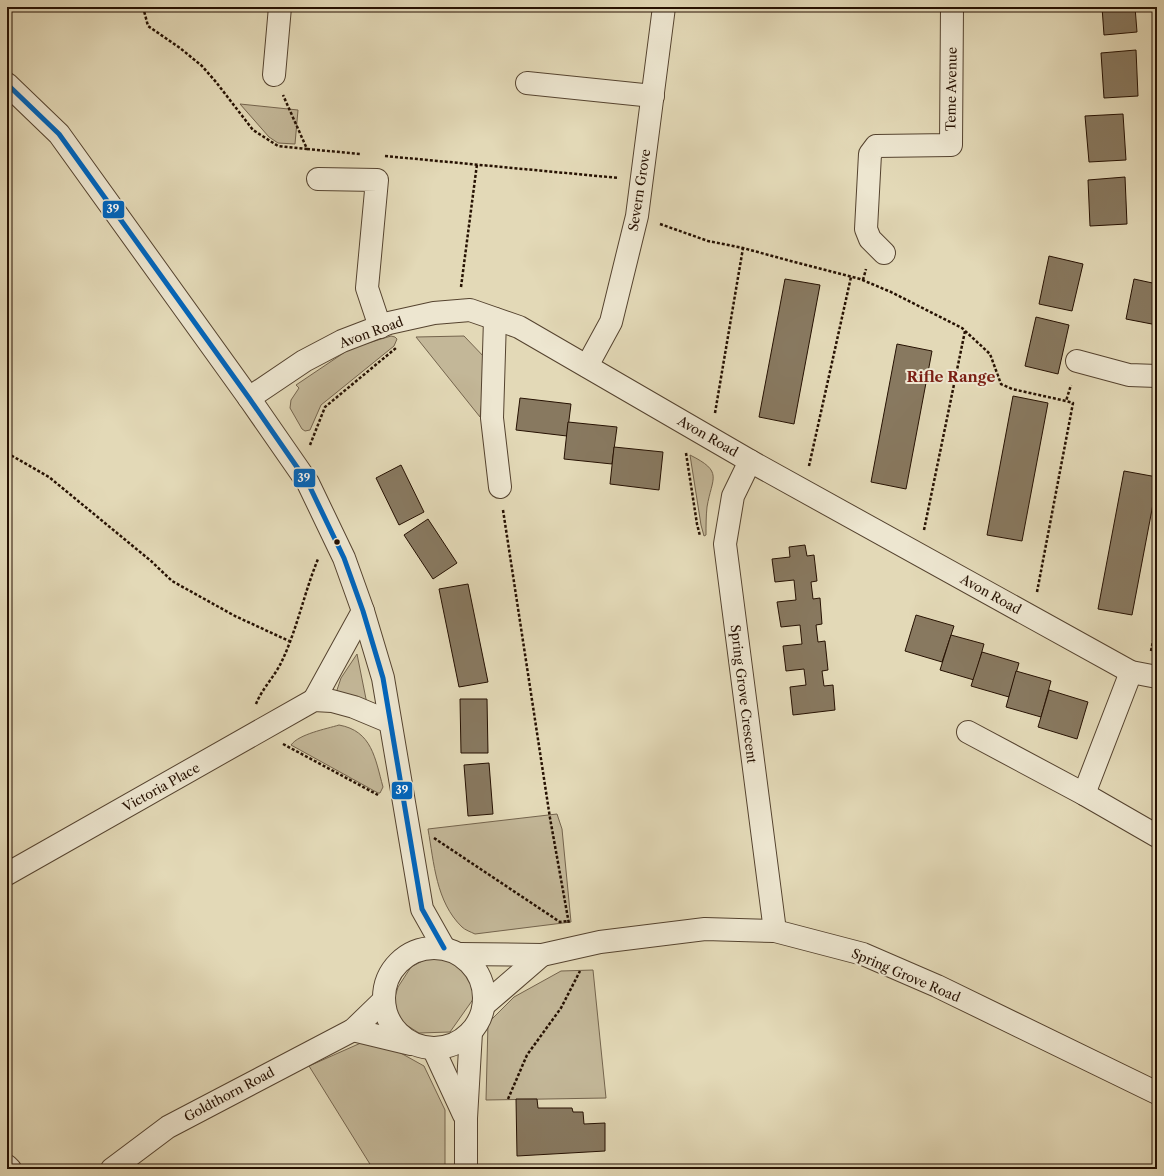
<svg xmlns="http://www.w3.org/2000/svg" width="1164" height="1176" font-family="'Libre Caslon Text',serif">
	<rect width="100%" height="100%" fill="#e3d9b7"/>
	<filter id="stains"><feTurbulence type="fractalNoise" baseFrequency=".005" numOctaves="4"/><feColorMatrix values="0 0 0 0 .2 0 0 0 0 .09 0 0 0 0 .02 0 0 0 .5 -.17"/></filter>
	<radialGradient id="worn" r=".72"><stop offset=".6" stop-color="#630" stop-opacity="0"/><stop offset="1" stop-color="#630" stop-opacity=".3"/></radialGradient>
	<g fill="#c3b798" stroke="#74644d">
		<polygon points="240,104 298,110 295,144 278,143 269,137"/>
		<polygon points="391,336 395,337 397,339 394,346 321,405 310,430 305,431 302,429 290,408 291,400 299,388 296,385 348,350 355,347"/>
		<polygon points="464,336 487,360 480,417 416,337"/>
		<path d="M690 455C724 472 712 477 707 507 706 516 706 526 706 535L704 536 701 525Z"/>
		<polygon points="357,654 367,704 339,693 337,690 341,678"/>
		<path d="M339 725C372 731 375 758 383 787L380 793H378L291 745C299 734 326 729 339 725Z"/>
		<path d="M557 814 562 829 571 922 475 934C471 932 465 930 462 927 436 902 434 863 428 829Z"/>
		<polygon points="434,955 453,960 474,975 474,998 450,1032 419,1033 400,1021 391,1010 398,987 411,967"/>
		<polygon points="593,970 606,1098 486,1100 488,1023 514,997 561,971"/>
		<polygon points="363,1042 397,1051 424,1066 445,1110 445,1169 373,1169 309,1066"/>
	</g>
	<g fill="#887960" stroke="#261102">
		<polygon points="1102,7 1135,7 1137,32 1104,35"/>
		<polygon points="1136,50 1138,96 1104,98 1101,53"/>
		<polygon points="1123,114 1126,160 1089,162 1085,116"/>
		<polygon points="1125,177 1127,224 1090,226 1088,180"/>
		<polygon points="1049,256 1083,264 1072,311 1039,304"/>
		<polygon points="785,279 820,285 794,424 759,417"/>
		<polygon points="1134,279 1157,284 1157,325 1126,319"/>
		<polygon points="1036,317 1069,325 1058,374 1025,366"/>
		<polygon points="897,344 932,351 906,489 871,482"/>
		<polygon points="1013,396 1048,403 1022,541 987,535"/>
		<polygon points="520,398 571,404 567,436 516,430"/>
		<polygon points="568,422 617,427 612,464 564,459"/>
		<polygon points="614,447 663,452 659,490 610,484"/>
		<polygon points="401,465 424,512 399,525 376,478"/>
		<polygon points="1124,471 1157,477 1157,483 1132,615 1098,609"/>
		<polygon points="428,519 457,563 433,579 404,535"/>
		<polygon points="805,545 807,556 814,555 817,581 811,582 813,599 820,598 822,624 816,625 818,642 825,641 828,670 822,671 824,686 833,685 835,710 793,715 790,687 806,685 804,669 786,671 783,646 802,644 800,625 781,627 777,602 796,600 794,580 775,582 772,559 790,557 789,547"/>
		<polygon points="468,584 488,682 459,687 439,589"/>
		<polygon points="916,615 954,626 942,662 905,651"/>
		<polygon points="951,635 984,644 974,680 940,670"/>
		<polygon points="982,652 1019,663 1009,697 971,686"/>
		<polygon points="1016,671 1051,681 1041,717 1006,707"/>
		<polygon points="1049,690 1088,702 1077,739 1038,727"/>
		<polygon points="460,699 487,699 488,753 461,753"/>
		<polygon points="489,763 493,814 468,816 464,765"/>
		<polygon points="516,1099 537,1099 538,1108 572,1108 573,1112 583,1112 584,1124 605,1123 605,1151 517,1156"/>
	</g>
	<g fill="none" stroke-linecap="round" stroke-linejoin="round">
		<g stroke="#55432f" stroke-width="24">
			<g id="minor">
				<polyline points="274,75 280,7"/>
				<polyline points="527,83 653,96"/>
				<polyline points="7,84 59,134 249,398 308,483 344,558 363,611 383,678 422,909 444,948"/>
				<polyline points="318,179 377,180 367,288 380,327"/>
				<polyline points="884,253 870,239 866,229 870,154 876,146 951,145 952,7"/>
				<polyline points="495,319 492,418 500,487"/>
				<polyline points="1077,361 1129,375 1157,376"/>
				<polyline points="587,366 611,322 637,216 664,7"/>
				<polyline points="249,398 304,361 342,341 389,323 434,313 470,310 519,327 750,461 1131,672 1157,677"/>
				<polyline points="750,461 733,496 725,544 775,931"/>
				<polyline points="314,700 363,611"/>
				<polyline points="968,732 1084,794 1157,836"/>
				<polyline points="1084,794 1131,672"/>
				<polyline points="7,874 314,700 332,701 354,707 390,722"/>
				<circle cx="434" cy="998" r="50"/>
				<polyline points="460,954 542,955 600,942 705,929 775,931 863,954 937,986 1157,1093"/>
				<polyline points="484,1005 542,955"/>
				<polyline points="353,1030 411,1044"/>
				<polyline points="433,1048 464,1115"/>
				<polyline points="7,1166 10,1169"/>
				<polyline points="112,1169 168,1127 353,1030 384,1000"/>
				<polyline points="466,1169 466,1118 471,1032"/>
			</g>
		</g>
		<g stroke="#261102" stroke-width="2.5" stroke-dasharray="3 2" stroke-linecap="butt">
			<polyline points="143,7 148,26 180,48 202,66 216,82 253,130 278,146 307,149 283,95"/>
			<polyline points="307,149 360,154"/>
			<polyline points="385,156 619,178"/>
			<polyline points="660,224 708,241 743,248 787,260 860,279 891,292 962,328 990,354 1001,384 1012,389 1066,401 1071,385"/>
			<polyline points="863,280 866,269"/>
			<polyline points="461,287 477,164"/>
			<polyline points="715,413 743,248"/>
			<polyline points="310,445 325,407 396,348"/>
			<polyline points="7,453 49,477 151,561 172,581 235,616 289,641"/>
			<polyline points="686,453 697,524 700,536"/>
			<polyline points="809,466 851,277"/>
			<polyline points="503,510 550,818 569,924"/>
			<polyline points="924,530 965,331"/>
			<polyline points="1037,592 1073,403 1066,401"/>
			<polyline points="1151,651 1157,622"/>
			<path d="M256 704C262 689 274 677 281 663 297 630 304 593 318 559"/>
			<polyline points="283,744 378,795"/>
			<polyline points="434,838 560,922 568,921"/>
			<polyline points="508,1099 527,1055 561,1008 580,971"/>
		</g>
		<use href="#minor" stroke="#ede6d0" stroke-width="22"/>
		<g stroke="#ede6d0" stroke-width="8">
			<polyline id="bus-1" points="7,84 59,134 249,398 308,483 344,558 363,611 383,678 422,909 444,948"/>
		</g>
		<use href="#bus-1" stroke="#0065bd" stroke-width="5"/>
	</g>
	<circle fill="#261102" stroke="#ede6d0" stroke-width="1.5" cx="337" cy="542" r="3.5"/>
	<g text-anchor="middle" stroke-width="4" stroke-linejoin="round" paint-order="stroke">
		<g font-size="13" fill="#261102" stroke="#ede6d0">
			<text transform="translate(951 89) rotate(-89)" y="5">Teme Avenue</text>
			<text transform="translate(639 190) rotate(-81)" y="5">Severn Grove</text>
			<text transform="translate(371 332) rotate(-20)" y="5">Avon Road</text>
			<text transform="translate(708 436) rotate(30)" y="5">Avon Road</text>
			<text transform="translate(991 594) rotate(29)" y="5">Avon Road</text>
			<text transform="translate(744 694) rotate(83)" y="5">Spring Grove Crescent</text>
			<text transform="translate(161 787) rotate(-29)" y="5">Victoria Place</text>
			<text transform="translate(906 975) rotate(23)" y="5">Spring Grove Road</text>
			<text transform="translate(229 1094) rotate(-28)" y="5">Goldthorn Road</text>
		</g>
		<g font-size="15" font-weight="bold" fill="#7a1f14" stroke="#ede6d0">
			<text x="951" y="382">Rifle Range</text>
		</g>
	</g>
	<g stroke="#ede6d0" stroke-width="1.5">
		<rect x="102" y="200" width="23" height="19" rx="4" fill="#0065bd"/>
		<rect x="293" y="468" width="23" height="20" rx="4" fill="#0065bd"/>
		<rect x="391" y="781" width="22" height="19" rx="4" fill="#0065bd"/>
	</g>
	<g font-size="11" text-anchor="middle" font-weight="bold" fill="#fff">
		<text x="113" y="213">39</text>
		<text x="304" y="482">39</text>
		<text x="402" y="794">39</text>
	</g>
	<rect width="1164" height="1176" fill="none" stroke="#e3d9b7" stroke-width="24"/>
	<rect x="8" y="8" width="1148" height="1160" fill="none" stroke="#261102" stroke-width="2"/>
	<rect x="12" y="12" width="1140" height="1152" fill="none" stroke="#261102"/>
	<rect width="100%" height="100%" filter="url(#stains)"/>
	<rect width="100%" height="100%" fill="url(#worn)"/>
</svg>
